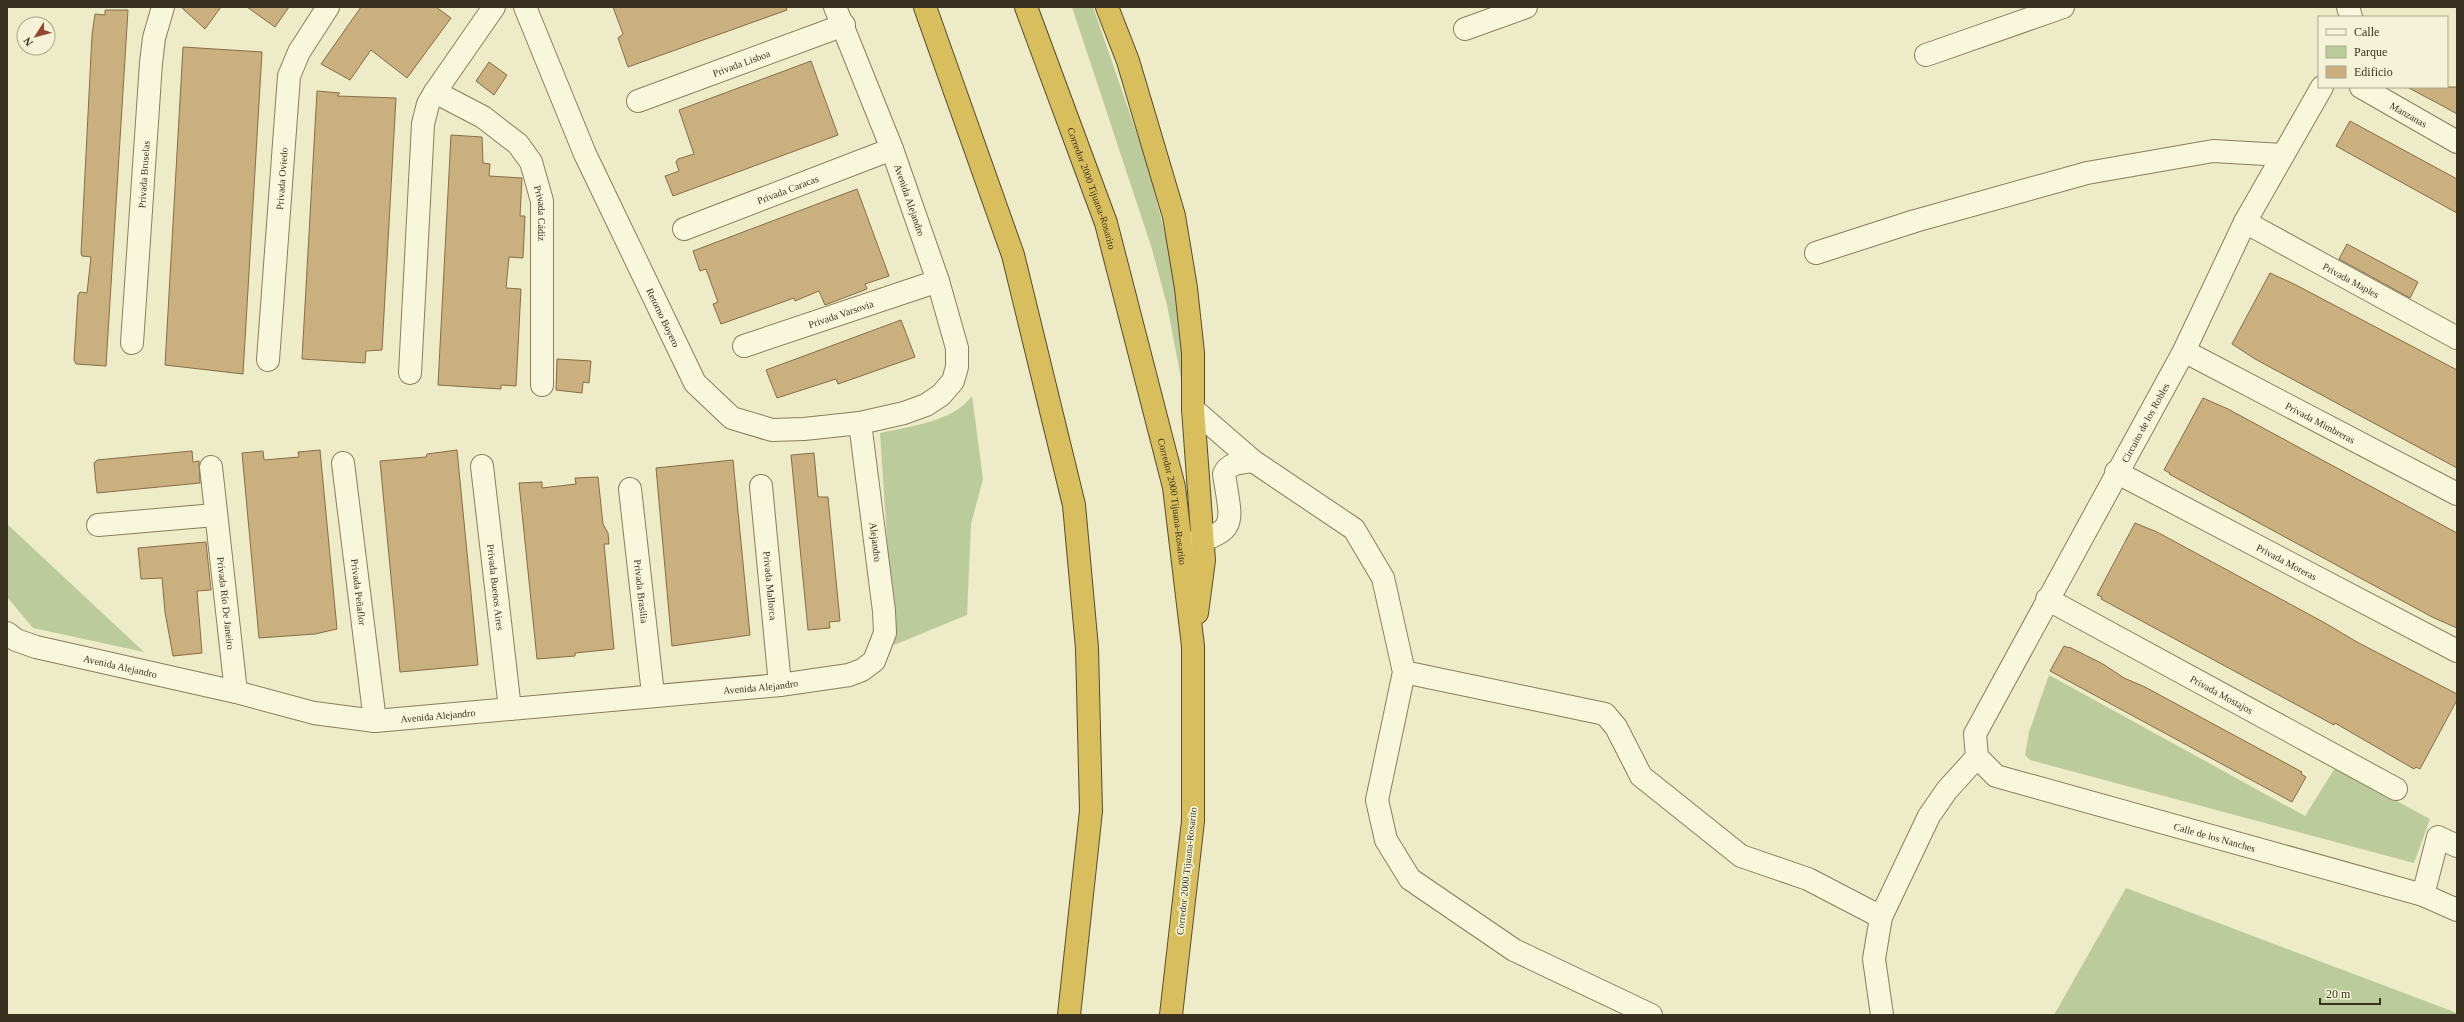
<svg xmlns="http://www.w3.org/2000/svg" width="2464" height="1022" font-family="Georgia,serif">
	<rect width="100%" height="100%" fill="#edebc8"/>
	<g fill="#bbcb9c">
		<polygon points="1072,7 1093,7 1146,160 1177,280 1189,420 1167,305 1152,249"/>
		<path d="M972 396 983 479 971 524 967 615 894 645 880 433C910 426 953 422 972 396Z"/>
		<polygon points="7,524 144,652 33,628 7,597"/>
		<polygon points="2049,675 2305,816 2335,768 2430,819 2414,863 2030,760 2025,755 2029,732"/>
		<polygon points="2126,888 2457,1013 2457,1015 2054,1015"/>
	</g>
	<g fill="#caaf7f" stroke="#876e44">
		<polygon points="181,7 221,7 205,29"/>
		<polygon points="247,7 289,7 275,27"/>
		<polygon points="361,7 436,7 451,18 407,78 371,50 350,80 321,64"/>
		<polygon points="613,7 786,7 787,10 628,67 618,38 623,34"/>
		<polygon points="105,10 128,10 106,366 76,364 74,360 78,295 80,292 87,293 91,257 82,256 81,253 92,35 95,14 105,15"/>
		<polygon points="183,47 262,52 243,374 165,365"/>
		<polygon points="811,61 838,135 673,196 665,176 679,171 676,162 678,159 694,154 679,110"/>
		<polygon points="489,62 507,75 494,95 476,81"/>
		<polygon points="2407,87 2457,87 2457,114 2441,105"/>
		<polygon points="317,91 340,93 337,96 396,98 382,350 366,351 365,363 302,359"/>
		<polygon points="2350,121 2457,179 2457,213 2336,146"/>
		<polygon points="451,135 482,137 483,163 490,164 489,176 522,178 520,216 525,216 523,258 509,257 506,288 521,289 516,386 501,385 501,389 438,385"/>
		<polygon points="857,189 889,276 865,284 867,289 825,305 819,291 795,301 794,298 721,324 713,304 718,302 706,269 700,271 693,251"/>
		<polygon points="2347,244 2418,282 2410,298 2339,259"/>
		<polygon points="2270,273 2296,285 2457,370 2457,468 2255,359 2232,344"/>
		<polygon points="901,320 915,357 838,384 836,379 777,398 766,370"/>
		<polygon points="557,359 591,361 589,383 583,382 582,393 556,390"/>
		<polygon points="2203,398 2228,409 2457,533 2457,628 2432,617 2169,474 2170,473 2164,470"/>
		<polygon points="320,450 337,629 315,634 259,638 242,453 263,451 264,460 299,457 298,452"/>
		<polygon points="457,450 478,665 400,672 380,461 426,457 427,454"/>
		<polygon points="192,451 193,462 199,461 200,483 97,493 94,463 97,460"/>
		<polygon points="814,453 818,497 828,497 840,621 829,622 830,628 808,630 791,455"/>
		<polygon points="733,460 750,635 672,646 656,468"/>
		<polygon points="598,477 603,524 608,533 609,544 604,544 614,649 575,653 575,656 537,659 519,483 542,482 542,488 576,484 575,478"/>
		<polygon points="2135,523 2157,532 2325,623 2357,642 2457,694 2457,700 2420,769 2416,767 2414,769 2335,723 2334,725 2101,599 2102,597 2097,595"/>
		<polygon points="206,542 211,590 197,591 202,653 173,656 165,612 162,578 141,579 138,548"/>
		<polygon points="2064,646 2069,648 2069,647 2103,664 2124,678 2145,687 2302,772 2301,774 2306,777 2292,802 2050,671"/>
	</g>
	<g fill="none" stroke-linecap="round" stroke-linejoin="round">
		<g stroke="#897e5d" stroke-width="24">
			<g id="minor">
				<path id="s1" d="M525 7 585 154 695 383 732 418 772 430 804 429 860 423 904 413 926 405 941 395 953 381 957 367V348L938 281 892 149 835 7"/>
				<polyline points="2348,7 2351,17"/>
				<polyline points="1465,29 1526,7"/>
				<polyline points="1926,55 2063,7"/>
				<path id="s2" d="M2361 87 2457 142"/>
				<path id="s3" d="M435 92 483 117 518 144 531 162 542 201V385"/>
				<path id="s4" d="M638 101 844 25"/>
				<path id="s5" d="M2245 222 2457 338"/>
				<path id="s6" d="M684 229 892 149"/>
				<polyline points="1816,253 1915,221 2087,173 2213,151 2283,155"/>
				<path id="s7" d="M132 343 151 63 154 38 163 7"/>
				<path id="s8" d="M744 346 938 281"/>
				<path id="s9" d="M2184 351 2457 494"/>
				<path id="s10" d="M268 360 289 76 299 52 328 7"/>
				<polyline points="410,373 423,124 428,104 435,92 494,7"/>
				<polyline points="1193,409 1253,461 1354,529 1383,578 1404,672 1377,800 1386,840 1410,879 1514,950 1651,1015"/>
				<path id="s11" d="M343 463 375 721"/>
				<path id="s12" d="M482 466 510 709"/>
				<path id="s13" d="M211 467 236 692"/>
				<path id="s14" d="M2116 472 2457 651"/>
				<path id="s15" d="M761 486 780 685"/>
				<path id="s16" d="M630 489 653 694"/>
				<polyline points="98,525 215,515"/>
				<path d="M1184 545C1239 531 1232 526 1224 474 1229 462 1242 463 1253 461"/>
				<path id="s17" d="M2047 599 2396 789"/>
				<path id="s18" d="M7 633 16 640 36 647 236 692 314 713 375 721 780 685 849 675 862 670 874 661 885 633 884 611 860 423"/>
				<polyline points="1404,672 1605,714 1616,727 1641,776 1741,856 1808,879 1881,917"/>
				<path id="s19" d="M1977 757 1975 734 2184 351 2245 222 2322 87"/>
				<path id="s20" d="M1977 757 1996 776 2423 895 2457 910"/>
				<polyline points="2423,895 2438,837 2457,846"/>
				<polyline points="1882,1015 1874,959 1881,917 1929,816 1947,790 1977,757"/>
			</g>
		</g>
		<g stroke="#574b31" stroke-width="24">
			<g id="highway">
				<polyline points="925,7 1013,255 1074,505 1087,648 1091,811 1069,1015"/>
				<path id="s21" d="M1026 7 1106 223 1174 487 1193 646V821L1171 1015"/>
				<polyline points="1107,7 1128,61 1174,216 1186,288 1193,353 1193,409 1204,560 1197,613"/>
			</g>
		</g>
		<use href="#minor" stroke="#f8f6db" stroke-width="22"/>
		<use href="#highway" stroke="#d8be5d" stroke-width="22"/>
	</g>
	<g text-anchor="middle" stroke-width="3.5" stroke-linejoin="round" paint-order="stroke">
		<g font-size="10" fill="#393220" stroke="#f5f3d7">
			<text dy="4" stroke="none"><textPath href="#s4" startOffset="110">Privada Lisboa</textPath></text>
			<text dy="4" stroke="none"><textPath href="#s2" startOffset="55">Manzanas</textPath></text>
			<text dy="4" stroke="none"><textPath href="#s7" startOffset="169">Privada Bruselas</textPath></text>
			<text dy="4" stroke="none"><textPath href="#s10" startOffset="182">Privada Oviedo</textPath></text>
			<text dy="4" stroke="none"><textPath href="#s21" startOffset="193">Corredor 2000 Tijuana-Rosarito</textPath></text>
			<text dy="4" stroke="none"><textPath href="#s6" startOffset="111">Privada Caracas</textPath></text>
			<text transform="translate(910 200) rotate(71)" y="4">Avenida Alejandro</text>
			<text dy="4" stroke="none"><textPath href="#s3" startOffset="173">Privada Cádiz</textPath></text>
			<text dy="4" stroke="none"><textPath href="#s5" startOffset="121">Privada Maples</textPath></text>
			<text dy="4" stroke="none"><textPath href="#s8" startOffset="102">Privada Varsovia</textPath></text>
			<text dy="4" stroke="none"><textPath href="#s1" startOffset="340">Retorno Boyero</textPath></text>
			<text dy="4" stroke="none"><textPath href="#s19" startOffset="378">Circuito de los Robles</textPath></text>
			<text dy="4" stroke="none"><textPath href="#s9" startOffset="154">Privada Mimbreras</textPath></text>
			<text dy="4" stroke="none"><textPath href="#s21" startOffset="517">Corredor 2000 Tijuana-Rosarito</textPath></text>
			<text transform="translate(876 542) rotate(83)" y="4">Alejandro</text>
			<text dy="4" stroke="none"><textPath href="#s14" startOffset="193">Privada Moreras</textPath></text>
			<text dy="4" stroke="none"><textPath href="#s15" startOffset="100">Privada Mallorca</textPath></text>
			<text dy="4" stroke="none"><textPath href="#s12" startOffset="122">Privada Buenos Aires</textPath></text>
			<text dy="4" stroke="none"><textPath href="#s11" startOffset="130">Privada Peñaflor</textPath></text>
			<text dy="4" stroke="none"><textPath href="#s16" startOffset="103">Privada Brasilia</textPath></text>
			<text dy="4" stroke="none"><textPath href="#s13" startOffset="137">Privada Río De Janeiro</textPath></text>
			<text dy="4" stroke="none"><textPath href="#s18" startOffset="119">Avenida Alejandro</textPath></text>
			<text dy="4" stroke="none"><textPath href="#s18" startOffset="767">Avenida Alejandro</textPath></text>
			<text dy="4" stroke="none"><textPath href="#s17" startOffset="199">Privada Mostajos</textPath></text>
			<text dy="4" stroke="none"><textPath href="#s18" startOffset="443">Avenida Alejandro</textPath></text>
			<text dy="4" stroke="none"><textPath href="#s20" startOffset="254">Calle de los Nanches</textPath></text>
			<text transform="translate(1186 871) rotate(-84)" y="4">Corredor 2000 Tijuana-Rosarito</text>
		</g>
	</g>
	<rect width="2464" height="1022" fill="none" stroke="#393220" stroke-width="16"/>
	<rect x="2318" y="16" width="130" height="72" fill="#f5f3d7" stroke="#aaa68e"/>
	<rect x="2326" y="29" width="20" height="6" fill="#f8f6db" stroke="#aaa68e"/>
	<text x="2354" y="36" font-size="12" fill="#393220">Calle</text>
	<rect x="2326" y="46" width="20" height="12" fill="#bbcb9c" stroke="#aaa68e"/>
	<text x="2354" y="56" font-size="12" fill="#393220">Parque</text>
	<rect x="2326" y="66" width="20" height="12" fill="#caaf7f" stroke="#aaa68e"/>
	<text x="2354" y="76" font-size="12" fill="#393220">Edificio</text>
	<g transform="translate(36 36) rotate(234)"><circle r="19" fill="#f5f3d7" stroke="#aaa68e"/>
	<path d="M0-3L7 15L0 10L-7 15Z" fill="#95462f"/>
	<text y="-6" font-size="11" font-weight="bold" text-anchor="middle" fill="#393220">N</text>
	</g>
	<path d="M2320 998v6h60v-6" fill="none" stroke="#393220" stroke-width="2"/>
	<text x="2326" y="998" font-size="12" fill="#393220" stroke="#f5f3d7" stroke-width="3" paint-order="stroke">20 m</text>
</svg>
